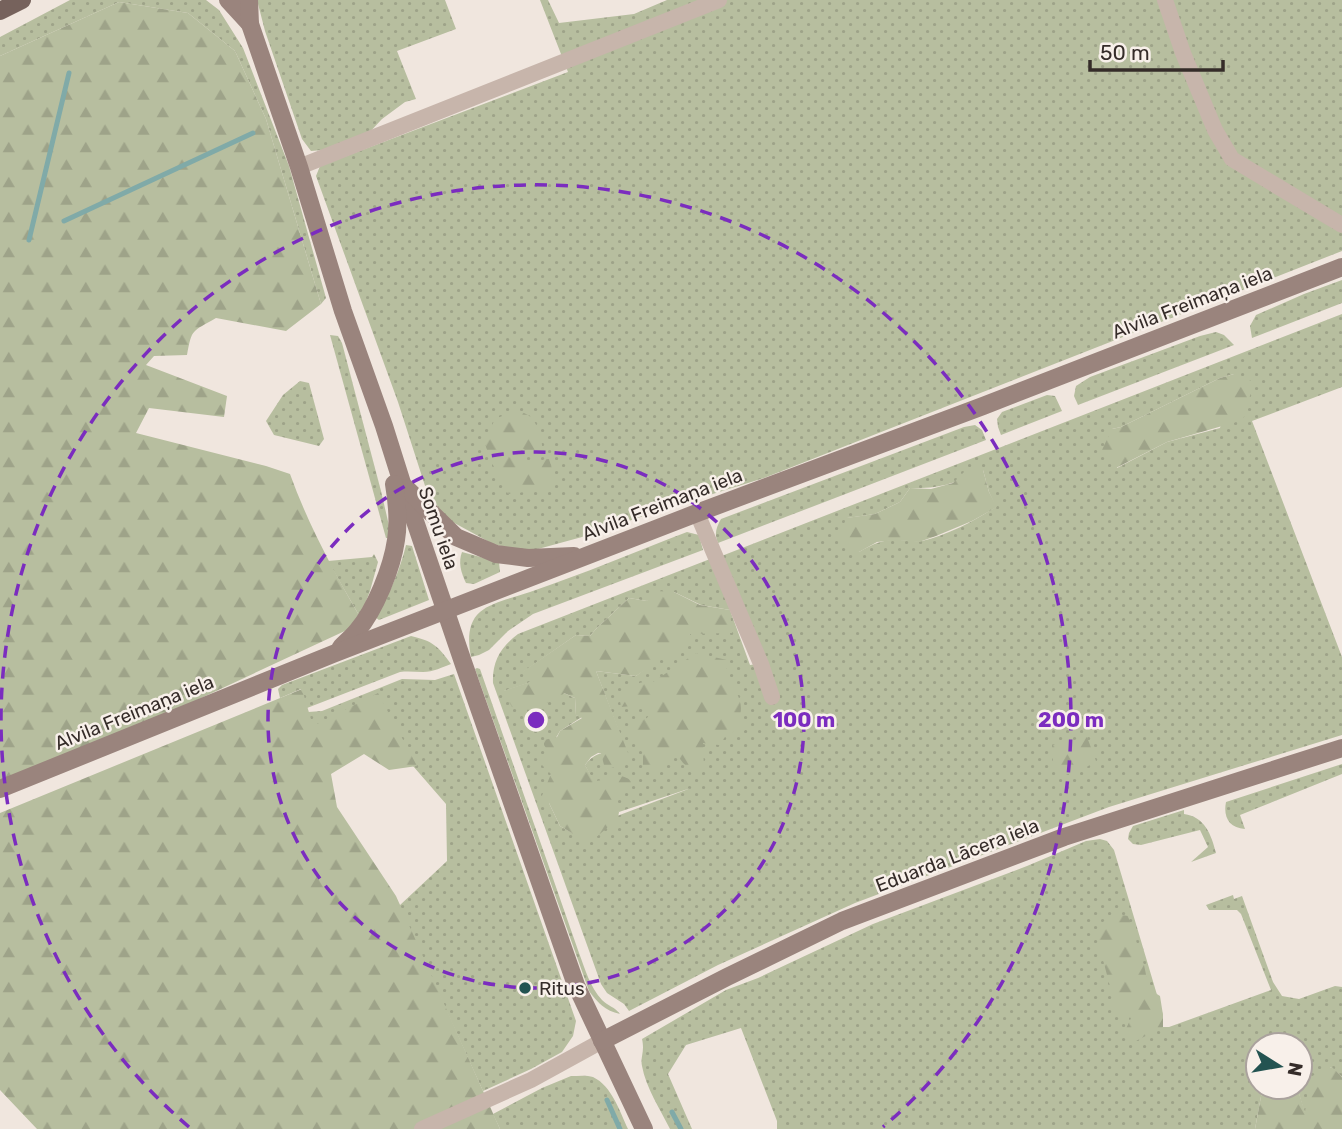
<svg xmlns="http://www.w3.org/2000/svg" width="1342" height="1129" font-family="Rubik,sans-serif">
	<defs>
		<pattern id="grass-dots" width="8" height="8" patternUnits="userSpaceOnUse" patternTransform="scale(1.75)"><rect width="8" height="8" fill="#b7be9f"/><path d="M2 2h.1M6 6h.1" fill="none" stroke="#9ea389" stroke-width="1.8" stroke-linecap="round"/></pattern>
		<pattern id="forest-firs" width="22" height="20" patternUnits="userSpaceOnUse" patternTransform="scale(1.75)"><rect width="22" height="20" fill="#b7be9f"/><path d="M5 1l3.5 6h-7zM16 11l3.5 6h-7z" fill="#9ea389"/></pattern>
	</defs>
	<rect width="100%" height="100%" fill="#f0e6de"/>
	<g fill="url(#grass-dots)" fill-rule="evenodd">
		<polygon points="70,0 206,0 219,10 243,48 289,166 326,298 321,304 266,119 235,51 188,13 119,2 0,56 0,37"/>
		<polygon points="257,0 445,0 456,29 397,51 416,99 405,102 382,119 367,135 323,150 311,151 302,139 265,31"/>
		<polygon points="540,0 548,0 559,23 634,14 667,0 1342,0 1342,251 764,478 655,512 582,537 527,552 493,544 447,519 427,492 398,402 316,176 320,166 568,72"/>
		<polygon points="1342,280 1342,303 1252,338 1250,326 1256,315 1304,294"/>
		<path d="M1342 314V387L1252 421 1342 657V735L1109 807 855 903 718 965 629 1011 624 1004 607 993 601 984 493 683C492 661 501 647 518 634L710 559 730 610 750 665 765 663 719 557ZM1234 374 1220 428 1167 442 1117 468 1112 429 1121 427 1220 378ZM983 470 989 492 996 507C974 521 948 535 922 541 915 542 908 540 900 540 884 539 873 544 859 552L847 518 875 514 900 502 910 488C941 489 955 483 983 470ZM674 592 701 605 730 610 690 634 636 676 596 671 626 750C609 752 596 750 585 765L593 781 619 812 691 788 572 833 560 826 549 803 551 773 548 751 560 731 582 717 576 715 575 698 564 693 504 691 531 682 523 672 576 635 590 636 596 629 629 598 647 601Z"/>
		<polygon points="1216,332 1224,335 1234,345 1078,405 1074,396 1076,386 1090,377 1200,336"/>
		<polygon points="330,335 338,336 342,343 381,491 390,530 388,538 386,538"/>
		<polygon points="300,381 309,383 324,439 319,446 274,435 266,421 283,395"/>
		<polygon points="1047,395 1055,396 1062,411 1001,435 998,427 997,419 1002,412"/>
		<path d="M975 425 982 430 986 440 718 543C714 534 716 528 721 519L964 427Z"/>
		<path d="M687 532 699 535 703 550 533 614 508 631 489 650 479 655 471 657C468 642 467 623 480 612 491 602 516 597 530 592 583 574 635 552 687 532Z"/>
		<path d="M406 545 412 546 429 600 379 620 375 617C389 596 400 570 406 545Z"/>
		<path d="M462 552 499 562 500 572 474 584 466 583C461 573 458 562 462 552Z"/>
		<polygon points="374,554 378,562 370,591 360,617 328,561 372,557"/>
		<path d="M411 636C433 641 438 646 451 664 443 667 433 672 423 672 415 672 408 671 400 672L307 708 301 689 280 698 278 689 282 685Z"/>
		<path d="M477 668 480 669 579 953C585 969 590 987 602 1000 608 1006 615 1007 620 1014 605 1011 597 1002 589 991L475 669Z"/>
		<polygon points="454,674 576,1021 573,1036 562,1052 531,1069 483,1091 399,906 447,861 446,804 413,766 312,726 308,712 322,711 402,679 435,680"/>
		<path d="M1342 764V774L1240 815 1245 829C1229 828 1223 817 1226 802Z"/>
		<path d="M1184 810V814C1205 817 1211 834 1216 853L1191 862 1208 847 1200 830 1141 845 1133 844 1128 839 1129 833 1133 826Z"/>
		<path d="M1100 839 1107 841 1114 850 1163 1015V1027H1169L1271 990 1241 914 1237 910H1209L1206 905 1233 895 1234 899 1242 896 1273 982 1282 996 1299 999 1335 986 1342 987V1077L1331 1067 1305 1114 1297 1087H1300V1045H1258V1087H1273L1262 1091 1255 1129H777V1121L741 1028 686 1045 668 1074 692 1129H670C660 1109 646 1088 642 1066 640 1057 645 1052 642 1039L726 990 758 978 873 924 1027 866 1086 841Z"/>
		<path d="M571 1076C578 1076 587 1075 593 1077 612 1086 620 1112 628 1129H500L493 1114 542 1088Z"/>
	</g>
	<g fill="url(#forest-firs)">
		<path d="M119 2 188 13 235 51 266 119 321 304 286 331 216 318C192 332 192 328 187 355L154 356 146 365 227 396 224 417 149 408 136 433 266 466 290 474C308 524 333 570 360 617L347 630 128 732 0 780V56Z"/>
		<polygon points="1234,374 1254,382 1243,420 1167,442 1116,468 1102,450 1112,429 1121,427 1220,378"/>
		<path d="M512 412C516 413 520 412 524 413 538 418 542 440 543 453L537 458 532 459 524 449 518 447 528 463C536 464 541 459 549 459L553 472 555 490 545 491 532 487 524 492 508 494 503 483 507 474 497 475 484 442 495 419Z"/>
		<polygon points="966,470 983,470 989,492 997,507 972,521 936,536 919,542 897,540 877,542 859,552 848,549 838,544 846,518 875,514 900,502 910,488 931,489 953,483"/>
		<path d="M656 591 674 592 700 605 730 610 732 633 690 634 671 664 661 659 636 676 596 671 630 758 626 765 611 768 604 765 601 753H598L591 757 585 765 594 781C610 781 615 769 632 781L631 789 615 800 619 812 617 824 608 827 594 839 580 838 560 826 549 803H539L551 774 542 765 548 751 544 745V740L557 737 560 731 582 718 576 715 575 698 564 693 560 697 530 710 512 707 503 691 530 682 522 672 576 635 590 636 596 629 629 598 647 601Z"/>
		<path d="M696 653 727 660 725 679C736 689 745 703 739 718L745 730 739 734 735 730 732 734 725 737 719 745 703 743 704 768C690 770 686 768 678 756L668 760 653 774 643 768V753L634 742 636 738 632 736 627 729 634 723 647 718 652 710 643 705 621 707 620 700C631 689 637 679 653 682Z"/>
		<polygon points="302,689 313,726 378,693 417,766 389,770 364,754 331,774 337,807 396,896 500,1129 37,1129 0,1090 0,813"/>
		<polygon points="1087,737 1096,761 1082,770 1065,775 1053,764 1052,745"/>
		<polygon points="1114,914 1128,916 1144,965 1149,989 1160,996 1163,1015 1163,1027 1134,1042 1124,1037 1125,1031 1131,1018 1126,1016 1118,1017 1096,933 1104,921"/>
		<polygon points="1332,1067 1342,1077 1342,1129 1255,1129 1262,1091 1273,1087 1297,1087 1305,1112 1310,1077"/>
	</g>
	<g fill="none" stroke-linecap="round" stroke-linejoin="round">
		<g stroke="#80aaa8" stroke-width="5">
			<polyline points="64,221 253,133"/>
			<polyline points="29,240 69,73"/>
			<polyline points="607,1100 620,1129"/>
			<polyline points="672,1112 681,1129"/>
		</g>
		<g stroke="#c7b5ab" stroke-width="16">
			<polyline points="1165,0 1183,53 1215,130 1232,159 1342,225"/>
			<polyline points="299,167 719,0"/>
			<polyline points="697,513 761,664 772,697"/>
			<polyline points="422,1129 531,1080 602,1041"/>
		</g>
		<g stroke="#9a847d" stroke-width="18">
			<polyline points="228,0 250,24"/>
			<polyline points="249,0 250,24 299,167 343,311 384,426 402,483 464,665 576,985 644,1129"/>
			<polyline points="406,488 456,537 496,554 528,558 574,556"/>
			<path d="M341 647C346 642 352 637 357 631 375 610 392 568 396 540 399 522 397 502 394 484"/>
			<polyline points="0,789 333,654 697,513 983,406 1342,267"/>
			<polyline points="602,1041 727,977 842,921 1064,837 1342,748"/>
		</g>
		<polyline stroke="#76625c" stroke-width="18" points="0,11 22,0"/>
	</g>
	<g fill="none" stroke="#7b2cbf" stroke-width="3.5" stroke-dasharray="12 9">
		<circle cx="536" cy="720" r="268"/>
		<path d="M189 1127A535 535 0 1 1 883 1127"/>
	</g>
	<circle fill="#235351" stroke="#f8f0ea" stroke-width="2.5" cx="525" cy="988" r="7"/>
	<g text-anchor="middle" stroke-width="5" stroke-linejoin="round" paint-order="stroke">
		<g font-size="19" fill="#352c29" stroke="#f8f0ea">
			<text transform="translate(1192 302) rotate(-21)" y="7">Alvila Freimaņa iela</text>
			<text transform="translate(662 504) rotate(-21)" y="7">Alvila Freimaņa iela</text>
			<text transform="translate(439 528) rotate(71)" y="7">Somu iela</text>
			<text transform="translate(134 712) rotate(-22)" y="7">Alvila Freimaņa iela</text>
			<text transform="translate(957 855) rotate(-21)" y="7">Eduarda Lācera iela</text>
		</g>
		<g font-size="19" fill="#352c29" stroke="#f8f0ea" text-anchor="start">
			<text x="539" y="995">Ritus</text>
		</g>
	</g>
	<circle cx="536" cy="720" r="10" fill="#7b2cbf" stroke="#f8f0ea" stroke-width="3.5"/>
	<g font-size="21" text-anchor="middle" font-weight="bold" fill="#7b2cbf" stroke="#f8f0ea" stroke-width="5" stroke-linejoin="round" paint-order="stroke">
		<text x="804" y="727">100 m</text>
		<text x="1071" y="727">200 m</text>
	</g>
	<g transform="translate(1279 1066) rotate(101)"><circle r="33" fill="#f8f0ea" stroke="#aaa29d" stroke-width="2"/>
	<path d="M0-5L12 26L0 18L-12 26Z" fill="#235351"/>
	<text y="-10" font-size="19" font-weight="bold" text-anchor="middle" fill="#352c29">N</text>
	</g>
	<path d="M1090 60v10h133v-10" fill="none" stroke="#352c29" stroke-width="3.5"/>
	<text x="1100" y="60" font-size="21" fill="#352c29" stroke="#f8f0ea" stroke-width="5" paint-order="stroke">50 m</text>
</svg>
